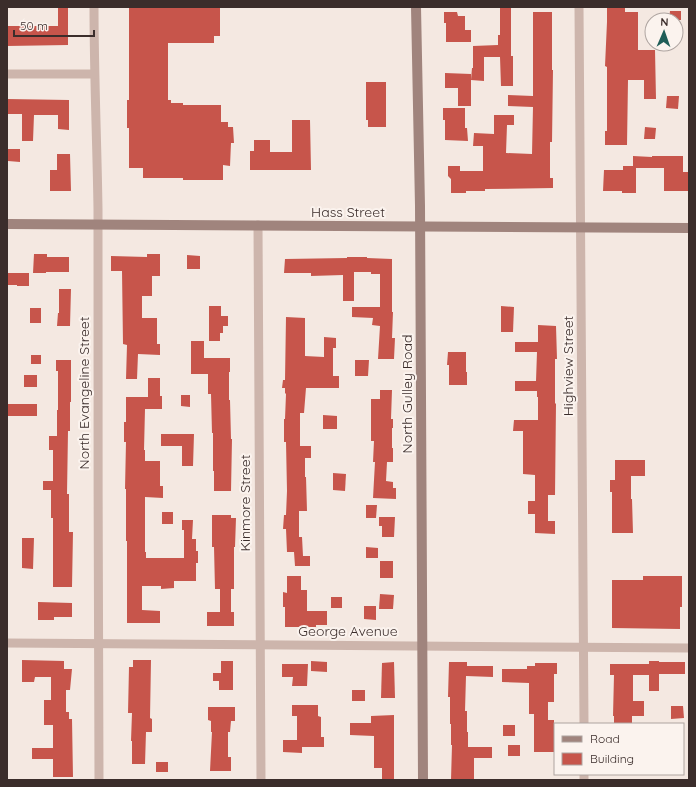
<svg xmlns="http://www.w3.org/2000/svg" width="696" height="787" font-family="Quicksand,sans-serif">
	<rect width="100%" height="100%" fill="#f4e8e1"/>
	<g fill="#c7554b">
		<polygon points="129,7 220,7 220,36 214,36 214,43 168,43 168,100 171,100 171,103 183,103 183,105 221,105 221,122 228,122 228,127 233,127 234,143 231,143 230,166 223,165 223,180 183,180 183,178 143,178 143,168 129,168 129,128 127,128 127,100 129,100"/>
		<polygon points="500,7 511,7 511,56 513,56 513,86 501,86 500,57 484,57 484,81 471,80 472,68 473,68 473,46 498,45 498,35 500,35"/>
		<polygon points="607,7 625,7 625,12 638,12 638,50 655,50 656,99 644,99 644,80 628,80 627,145 605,145 605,131 607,131 607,67 605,66 607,22"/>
		<polygon points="58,8 68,8 68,45 7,46 7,26 58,26"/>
		<polygon points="670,11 681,11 681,20 669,20"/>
		<polygon points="444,12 457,12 458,16 465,16 465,30 471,30 471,42 446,42 446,23 444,23"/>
		<polygon points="533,12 552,12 552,70 553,70 552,142 550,142 550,178 553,178 553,188 485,189 485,191 466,191 466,193 451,193 451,179 448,176 448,166 460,166 460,171 483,171 483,146 473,146 474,133 494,134 494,115 514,115 514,125 507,125 506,153 532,154 533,107 508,106 508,95 533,96"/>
		<polygon points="445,73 471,74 471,106 458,106 458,88 445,88"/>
		<polygon points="366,82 386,82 386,127 368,127 368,120 366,120"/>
		<polygon points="667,96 679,96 678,109 666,108"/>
		<polygon points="7,99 69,100 69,130 58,129 58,115 34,115 33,141 22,141 22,114 7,114"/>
		<polygon points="443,108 465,108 465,128 467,128 468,141 445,140 445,120 443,120"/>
		<polygon points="292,120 310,120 311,170 250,170 250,151 254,151 254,140 270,140 270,152 292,152"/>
		<polygon points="645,127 656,128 655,139 644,139"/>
		<polygon points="8,149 20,149 20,162 8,161"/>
		<polygon points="57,154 70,154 71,191 50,191 50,170 57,170"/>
		<polygon points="633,156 652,157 652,156 683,156 683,172 689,172 689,191 664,191 664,168 636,168 636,193 622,193 622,191 603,191 604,170 623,170 623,166 633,166"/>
		<polygon points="34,254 47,254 47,257 69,257 69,272 46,272 46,273 33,273"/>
		<polygon points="147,254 160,254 160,276 152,276 152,296 142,296 142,318 157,318 157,344 160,344 160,355 138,354 137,379 126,379 127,345 123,344 122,271 111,271 111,256 147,257"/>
		<polygon points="187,255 200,256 200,269 187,269"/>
		<polygon points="347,257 367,257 367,258 392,259 392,312 393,312 392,338 395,338 394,359 378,359 380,326 372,325 373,318 352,317 352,307 380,307 380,274 371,274 371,272 354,272 354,301 343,301 343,275 311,276 311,273 284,273 285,259 347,258"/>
		<polygon points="7,273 29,273 29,286 17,286 17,285 7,285"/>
		<polygon points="59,289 71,289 70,326 57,326 58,313 59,313"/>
		<polygon points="209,306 221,306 221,316 228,316 228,326 223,326 223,333 220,333 220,341 209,341"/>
		<polygon points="501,306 514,307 513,332 501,332"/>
		<rect x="30" y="308" width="11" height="15"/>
		<polygon points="286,317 305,318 305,356 324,357 324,337 336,338 336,348 333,348 333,376 339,376 339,388 306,388 304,413 300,413 300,446 311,446 311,458 305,458 305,477 306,477 307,511 299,511 299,537 302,537 303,556 310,556 310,566 295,566 294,552 287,552 286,529 283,529 284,515 286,515 287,491 286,442 284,442 284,419 285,419 286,394 285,393 285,388 282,388 283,380 285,380"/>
		<polygon points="538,325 556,326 557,359 555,359 555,403 556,404 555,495 548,495 548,521 555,521 555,534 535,533 535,514 528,514 528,501 535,501 535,475 523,474 523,431 513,431 514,420 538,420 538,397 537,397 537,391 515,391 515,381 536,381 537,352 515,352 515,342 538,342"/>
		<polygon points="191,341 204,341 204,358 230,358 230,372 229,372 229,400 230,400 231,439 232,439 231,491 214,491 214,471 213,471 213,433 212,433 211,394 208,394 208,374 191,374"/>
		<polygon points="448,352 466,352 466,372 467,372 467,385 449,385 449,365 447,365"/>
		<rect x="31" y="355" width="10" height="9"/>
		<polygon points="56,360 71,360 71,402 70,402 70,431 68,431 67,494 69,494 69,532 73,532 72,587 53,587 53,518 51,518 51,490 43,490 43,481 53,481 53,450 49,450 49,436 57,436 57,410 58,410 58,371 56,371"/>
		<polygon points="355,360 369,360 368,376 355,376"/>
		<rect x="24" y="375" width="13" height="12"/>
		<polygon points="148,378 160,378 160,396 162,396 162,409 145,409 144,450 145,450 145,461 160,461 160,486 163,486 163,498 145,497 145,552 146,552 146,558 184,558 184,530 182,530 182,520 193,520 192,539 196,539 196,551 198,551 198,563 196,563 196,581 174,581 174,588 161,589 161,586 142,586 142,610 160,611 160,623 127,623 127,541 126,541 126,489 125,489 126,442 124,442 124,422 126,422 126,397 148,397"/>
		<polygon points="380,390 392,390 391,419 393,419 393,428 392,428 392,448 393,448 393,462 387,462 386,481 393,482 393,488 396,488 396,499 373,498 375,462 373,462 374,441 371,441 371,399 380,399"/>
		<polygon points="181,395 190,395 190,407 181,406"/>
		<rect x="7" y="404" width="30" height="12"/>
		<polygon points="323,415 337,416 337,429 323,429"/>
		<polygon points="161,434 194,434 193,466 182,466 182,446 161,446"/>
		<polygon points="615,460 645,460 645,476 631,476 631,499 632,499 633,533 612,533 612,492 610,492 610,480 615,480"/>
		<polygon points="333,473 346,474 345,491 333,490"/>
		<polygon points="366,505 377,505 376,518 366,518"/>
		<rect x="162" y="512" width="11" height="12"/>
		<polygon points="212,515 231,515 231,518 236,518 235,547 234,547 234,589 231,589 231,612 234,612 234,626 207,626 207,612 220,612 220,589 215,589 214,547 212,547"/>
		<polygon points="379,517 395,517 394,537 382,537 382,526 379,526"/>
		<polygon points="22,538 34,538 33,569 22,568"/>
		<polygon points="366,547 378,548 378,558 366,558"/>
		<rect x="380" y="561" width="13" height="17"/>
		<polygon points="287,576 301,576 301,590 307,590 307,611 327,611 327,625 316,625 316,627 285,627 285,607 283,607 283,592 287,593"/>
		<polygon points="643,576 682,576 682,607 680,607 680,629 612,628 612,580 643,580"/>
		<polygon points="380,594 394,595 393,609 379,609"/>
		<rect x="331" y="597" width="11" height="11"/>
		<polygon points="38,602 72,603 72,617 54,617 54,620 38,620"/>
		<polygon points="364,606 376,606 376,620 364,619"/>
		<polygon points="22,660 64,661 64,669 72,669 70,690 66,690 66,712 69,712 69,719 72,719 73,777 53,777 53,759 32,759 32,748 53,748 53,725 44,725 44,700 51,700 51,677 35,677 34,682 22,682"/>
		<polygon points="133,660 151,660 150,718 152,719 152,732 146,732 145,764 132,764 132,741 131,741 132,713 128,713 129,667 133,667"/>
		<polygon points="221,661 233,661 233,690 219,690 219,681 213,681 213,673 221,673"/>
		<polygon points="311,661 327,662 327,672 311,671"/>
		<polygon points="649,661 659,661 659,662 685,662 685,674 659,674 659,691 649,691 649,675 633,675 633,701 644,701 644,716 632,716 632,724 614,724 614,716 613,716 614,675 610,675 610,664 649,664"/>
		<polygon points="394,662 395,698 381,698 382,663"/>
		<polygon points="449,662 467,662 467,666 493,666 493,677 466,676 465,711 467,711 467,732 468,732 468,747 492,747 492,758 474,758 474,780 451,780 452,745 451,745 451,724 450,724 450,697 448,697"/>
		<polygon points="535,663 557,663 557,674 554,674 554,702 548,702 548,720 554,720 554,752 534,752 534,714 529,714 529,683 502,682 502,669 527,669 527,666 535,666"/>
		<polygon points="282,664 308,664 307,686 292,686 293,677 282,677"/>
		<rect x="352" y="690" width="13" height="11"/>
		<polygon points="292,705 318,705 318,716 321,717 321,737 324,737 324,747 302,747 302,753 283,752 283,740 297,740 297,716 292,716"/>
		<polygon points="671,706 683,706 684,718 671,719"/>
		<polygon points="208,707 235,707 235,721 231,721 230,732 228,732 228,757 231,757 231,771 210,771 212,732 211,732 211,721 208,720"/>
		<polygon points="394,715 394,780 382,780 382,768 374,768 374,736 350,735 350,723 371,723 371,716"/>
		<rect x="503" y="725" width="12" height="11"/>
		<rect x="508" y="745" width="12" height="11"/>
		<rect x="156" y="762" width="12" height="10"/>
	</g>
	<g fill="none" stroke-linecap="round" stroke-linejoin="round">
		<g stroke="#cdb5ac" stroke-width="9">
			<path d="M94 7C94 74 97 142 98 209 99 399 97 590 99 780"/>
			<polyline points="579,7 584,724"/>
			<polyline points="7,74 94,74"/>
			<polyline points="258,225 261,780"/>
			<polyline points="7,643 689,648"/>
			<polyline points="584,774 584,780"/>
		</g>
		<g stroke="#a0847d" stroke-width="10">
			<polyline points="416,7 420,206 423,780"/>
			<polyline points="7,224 689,228"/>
		</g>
	</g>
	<g text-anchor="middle" stroke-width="4" stroke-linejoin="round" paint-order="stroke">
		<g font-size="14" fill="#3b2d2b" stroke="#fbf3ee">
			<text x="348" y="217">Hass Street</text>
			<text transform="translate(568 366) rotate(-90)" y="5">Highview Street</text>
			<text transform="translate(84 393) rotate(-90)" y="5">North Evangeline Street</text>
			<text transform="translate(407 394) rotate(-90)" y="5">North Gulley Road</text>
			<text transform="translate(245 503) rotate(-90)" y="5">Kinmore Street</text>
			<text x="348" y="636">George Avenue</text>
		</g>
	</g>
	<rect width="696" height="787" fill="none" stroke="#3b2d2b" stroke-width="16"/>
	<rect x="554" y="723" width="130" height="52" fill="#fbf3ee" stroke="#aea4a0"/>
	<rect x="562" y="736" width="20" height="6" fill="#a0847d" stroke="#aea4a0"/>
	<text x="590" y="743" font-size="12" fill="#3b2d2b">Road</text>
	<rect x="562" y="753" width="20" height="12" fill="#c7554b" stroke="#aea4a0"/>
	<text x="590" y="763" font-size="12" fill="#3b2d2b">Building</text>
	<g transform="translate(664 32) rotate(2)"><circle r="19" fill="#fbf3ee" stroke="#aea4a0"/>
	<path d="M0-3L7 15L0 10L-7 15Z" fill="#1f5d57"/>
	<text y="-6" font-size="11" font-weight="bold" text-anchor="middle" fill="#3b2d2b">N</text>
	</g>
	<path d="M14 30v6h80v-6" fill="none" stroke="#3b2d2b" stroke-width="2"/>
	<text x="20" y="30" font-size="12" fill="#3b2d2b" stroke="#fbf3ee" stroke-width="3" paint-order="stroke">50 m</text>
</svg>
